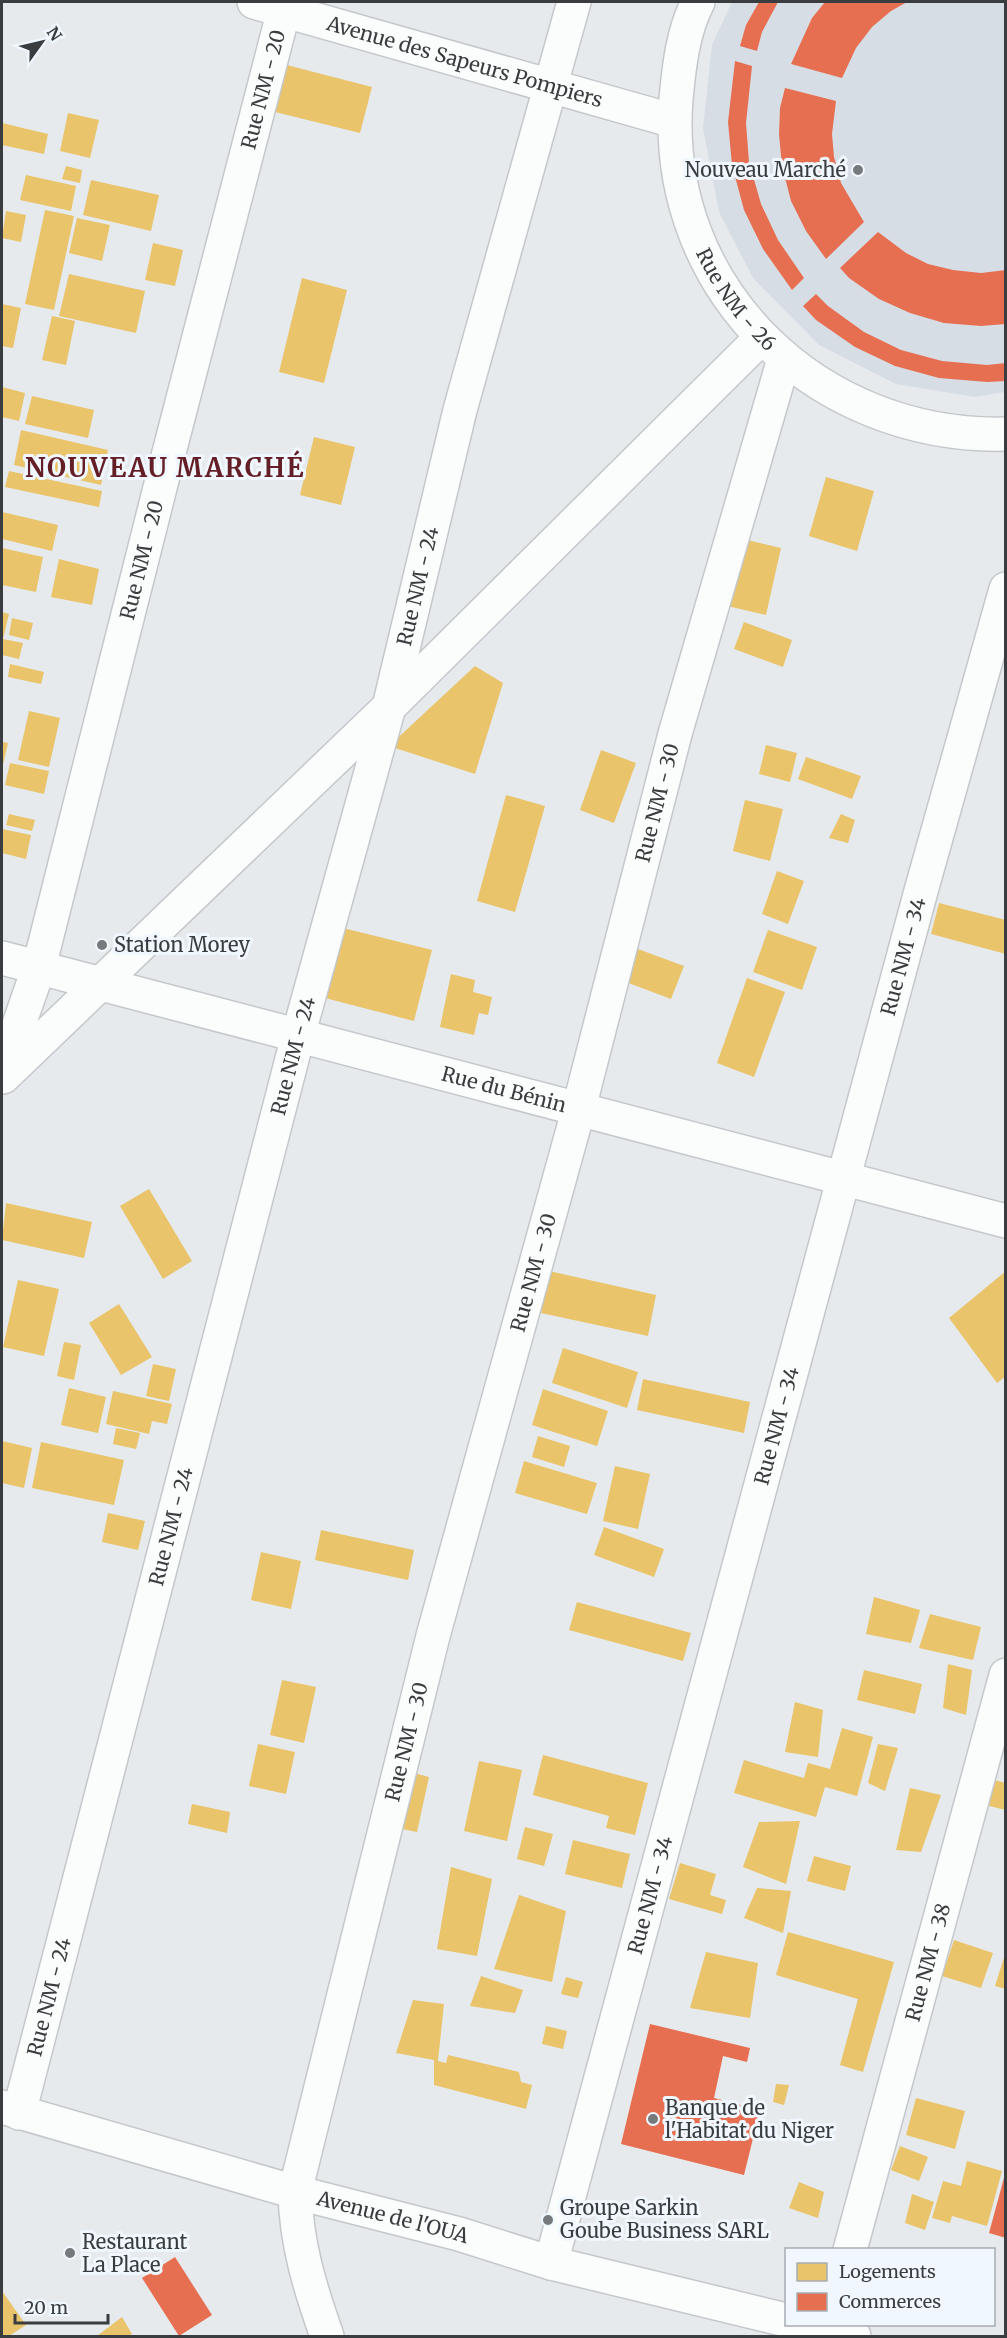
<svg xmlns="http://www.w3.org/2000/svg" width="1007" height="2338" font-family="Merriweather,serif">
	<rect width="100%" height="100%" fill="#e6eaed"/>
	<polygon fill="#d6dde5" points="732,2 1005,2 1005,392 975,397 896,384 819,345 753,278 719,212 703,128 712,45"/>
	<g fill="#e9c46a">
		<polygon points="275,62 372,87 360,133 263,109"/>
		<polygon points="68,113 99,120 90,158 60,151"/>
		<polygon points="2,123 48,134 44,154 2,145"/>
		<polygon points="66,166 82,170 80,183 62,179"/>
		<polygon points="26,175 76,186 71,211 20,200"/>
		<polygon points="91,180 159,195 151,231 83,215"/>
		<polygon points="45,210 74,216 54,310 25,304"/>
		<polygon points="6,211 26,215 21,242 2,238"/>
		<polygon points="77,218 110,225 102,261 69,253"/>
		<polygon points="153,243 183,250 175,286 145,280"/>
		<polygon points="69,274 145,291 136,333 59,316"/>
		<polygon points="302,278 347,290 324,383 279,372"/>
		<polygon points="2,304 21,308 13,348 2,346"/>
		<polygon points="52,316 75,321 66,365 42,360"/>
		<polygon points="2,387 25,393 19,421 2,417"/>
		<polygon points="32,396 94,410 88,438 25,424"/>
		<polygon points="21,430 108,450 101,485 14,465"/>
		<polygon points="314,437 355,447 341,505 300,495"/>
		<polygon points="9,471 102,491 99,507 5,487"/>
		<polygon points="826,477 874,491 857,551 809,536"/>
		<polygon points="2,512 58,525 52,551 2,539"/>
		<polygon points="739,538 781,548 766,615 723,605"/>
		<polygon points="2,548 43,557 36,592 2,585"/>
		<polygon points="59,559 99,569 92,605 51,597"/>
		<polygon points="2,612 9,614 3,639 23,643 19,659 2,655"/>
		<polygon points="12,618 33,623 29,640 9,635"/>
		<polygon points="744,622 792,640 783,667 734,649"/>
		<polygon points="10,664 44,672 41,684 8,677"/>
		<polygon points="475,666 503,683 475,774 389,746"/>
		<polygon points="29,711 60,718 49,767 18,760"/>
		<polygon points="2,742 8,743 2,769"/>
		<polygon points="766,745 797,753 790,782 759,774"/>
		<polygon points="601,750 636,763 614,823 580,810"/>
		<polygon points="806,757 861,776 852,799 798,779"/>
		<polygon points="10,763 49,771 44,794 5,785"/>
		<polygon points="506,795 545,806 515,912 477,901"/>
		<polygon points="745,800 783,809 770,861 733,851"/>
		<polygon points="9,814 35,820 32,831 6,825"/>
		<polygon points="841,814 855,820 848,843 829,838"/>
		<polygon points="2,829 31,835 26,859 2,853"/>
		<polygon points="777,871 804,881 788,924 762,914"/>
		<polygon points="939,903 1006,920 1006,954 931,934"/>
		<polygon points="339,927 432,950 414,1021 321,997"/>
		<polygon points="768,930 817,947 802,990 753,972"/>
		<polygon points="638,949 684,966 671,999 626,982"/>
		<polygon points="451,974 475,980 473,992 492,997 488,1015 479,1013 474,1035 440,1027"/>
		<polygon points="747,978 785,992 754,1077 717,1063"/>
		<polygon points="149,1189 192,1261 163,1279 120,1206"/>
		<polygon points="6,1203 92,1222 84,1258 2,1240"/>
		<polygon points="549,1271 656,1295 648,1336 541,1313"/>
		<polygon points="1006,1271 1006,1376 997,1383 949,1318"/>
		<polygon points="18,1280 59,1289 44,1356 3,1347"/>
		<polygon points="119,1304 152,1357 121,1375 89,1323"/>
		<polygon points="64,1342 81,1345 74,1380 57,1376"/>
		<polygon points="563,1348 638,1372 627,1408 552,1383"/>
		<polygon points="153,1364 176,1369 169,1401 146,1396"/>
		<polygon points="643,1379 750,1402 744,1433 637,1410"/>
		<polygon points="69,1388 106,1397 98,1433 61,1425"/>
		<polygon points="543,1389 608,1411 597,1446 532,1425"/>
		<polygon points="113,1391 172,1404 167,1424 152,1421 149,1434 106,1424"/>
		<polygon points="116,1428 140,1433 136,1449 113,1444"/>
		<polygon points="538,1436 570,1446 564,1467 532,1457"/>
		<polygon points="2,1441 32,1448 24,1488 2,1483"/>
		<polygon points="41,1442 124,1460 114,1505 32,1488"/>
		<polygon points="524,1461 597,1483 587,1514 515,1493"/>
		<polygon points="615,1466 650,1474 638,1529 603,1521"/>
		<polygon points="108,1513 145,1521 138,1550 102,1542"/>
		<polygon points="604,1527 664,1549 654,1577 594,1555"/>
		<polygon points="321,1530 414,1550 408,1580 315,1560"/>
		<polygon points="261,1552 301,1561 291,1609 251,1600"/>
		<polygon points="874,1597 920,1610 911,1643 866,1634"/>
		<polygon points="577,1602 691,1633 683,1661 569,1630"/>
		<polygon points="930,1614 981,1627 973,1660 919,1648"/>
		<polygon points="948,1664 972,1670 966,1715 943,1708"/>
		<polygon points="864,1670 922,1684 915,1714 857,1700"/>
		<polygon points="282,1680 316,1687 304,1743 270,1735"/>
		<polygon points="795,1702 823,1710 818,1757 785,1752"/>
		<polygon points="842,1728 873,1737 857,1796 825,1787 816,1817 734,1793 744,1760 804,1778 808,1763 830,1769"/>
		<polygon points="258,1744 295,1752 286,1794 249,1786"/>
		<polygon points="878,1744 898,1748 885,1791 868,1783"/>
		<polygon points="543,1755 648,1783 635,1835 606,1828 609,1816 533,1795"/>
		<polygon points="479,1761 522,1770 507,1841 464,1831"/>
		<polygon points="414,1773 429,1777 417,1832 402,1829"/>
		<polygon points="994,1780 1006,1783 1006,1810 989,1806"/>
		<polygon points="910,1788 941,1795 921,1852 896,1850"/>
		<polygon points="192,1804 230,1812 227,1833 188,1824"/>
		<polygon points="800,1821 786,1884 743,1867 759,1822"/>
		<polygon points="525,1827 553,1834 544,1866 517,1859"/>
		<polygon points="573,1840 630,1854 622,1888 565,1874"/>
		<polygon points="814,1856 851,1866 845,1891 807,1881"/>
		<polygon points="680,1863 716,1874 710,1895 726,1900 722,1914 669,1899"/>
		<polygon points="451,1867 492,1879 477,1956 437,1949"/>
		<polygon points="757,1888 791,1891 783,1933 744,1918"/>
		<polygon points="519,1895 566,1911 552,1982 494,1969"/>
		<polygon points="788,1932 894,1962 863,2072 840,2065 858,1999 776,1975"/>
		<polygon points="954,1940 993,1953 981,1988 942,1976"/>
		<polygon points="1006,1951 1006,1989 995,1986"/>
		<polygon points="706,1952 758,1963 750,2018 690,2008"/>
		<polygon points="481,1976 523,1990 515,2013 470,2006"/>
		<polygon points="566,1977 583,1982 578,1998 561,1994"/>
		<polygon points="413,2000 444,2004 438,2061 446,2063 448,2055 519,2072 521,2082 532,2085 526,2109 434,2085 434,2060 396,2053"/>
		<polygon points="546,2026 567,2031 563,2049 542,2044"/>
		<polygon points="776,2084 789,2085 784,2105 773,2102"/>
		<polygon points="916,2098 965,2111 955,2149 906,2135"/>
		<polygon points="900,2146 928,2157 919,2181 891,2170"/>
		<polygon points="967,2161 1002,2171 987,2226 952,2216 950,2223 932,2218 943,2181 961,2186"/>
		<polygon points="799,2182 824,2192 818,2218 789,2208"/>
		<polygon points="912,2194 934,2202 925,2230 905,2223"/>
		<polygon points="2,2291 26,2325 9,2336 2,2336"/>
		<polygon points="122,2317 132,2334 128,2336 97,2336"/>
	</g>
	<g fill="#e76f51">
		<polygon points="759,2 778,2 762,32 757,51 740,46 746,25"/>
		<polygon points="825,2 907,2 891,11 872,27 856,48 842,78 791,64 812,18"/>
		<polygon points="735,61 752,66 746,123 749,162 761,204 778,240 804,278 792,290 763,249 744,210 732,165 728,122"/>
		<polygon points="785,88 836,101 832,134 834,157 841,183 864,222 826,259 806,231 791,201 782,166 779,134 780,108"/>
		<polygon points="878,232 906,253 928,264 953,270 981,273 1006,270 1006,324 981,326 944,323 910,313 879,299 849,278 840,268"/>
		<polygon points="816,294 828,306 864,332 901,350 942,361 987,365 1006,363 1006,381 987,382 939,378 895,366 855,347 816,320 803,306"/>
		<polygon points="650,2024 750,2048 747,2062 723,2056 714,2098 760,2110 744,2175 621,2144"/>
		<polygon points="1005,2174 1006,2175 1006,2238 989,2233"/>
		<polygon points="175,2257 212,2315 179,2336 142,2278"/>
	</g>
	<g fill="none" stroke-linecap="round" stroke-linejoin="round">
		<g stroke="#c5c8cb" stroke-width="36">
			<g id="minor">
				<path id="s1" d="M2 958 1006 1221"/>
				<path id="s2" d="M2 1073 39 967 165 468 284 10"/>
				<polyline points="3,1077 389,707 762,337"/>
				<path id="s3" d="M19 2113 298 1036 389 707 460 410 574 2"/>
				<path id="s4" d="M850 2250 1006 1675"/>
				<path id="s5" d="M551 2263 921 891 1006 589"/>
				<path id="s6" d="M327 2336C310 2288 296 2243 295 2192L433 1636 579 1108 675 734 784 359"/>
			</g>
		</g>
		<g stroke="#c5c8cb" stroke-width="36">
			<g id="tertiary">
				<path id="s7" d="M254 2 674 121"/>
				<path id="s8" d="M698 2C683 31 679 66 676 99 661 290 819 439 1006 434"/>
			</g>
		</g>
		<g stroke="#c5c8cb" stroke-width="36">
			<g id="primary">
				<path id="s9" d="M2 2107 295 2192 459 2234 551 2263 786 2320"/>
				<polyline points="804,2324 854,2336"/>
			</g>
		</g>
		<use href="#minor" stroke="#fbfcfc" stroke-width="33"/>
		<use href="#tertiary" stroke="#fbfcfc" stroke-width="33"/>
		<use href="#primary" stroke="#fbfcfc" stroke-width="33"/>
	</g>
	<g fill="#767a7c" stroke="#f0f7fe" stroke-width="2">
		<circle cx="858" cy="170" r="6"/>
		<circle cx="102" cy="945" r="6"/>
		<circle cx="653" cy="2119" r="6"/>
		<circle cx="548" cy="2220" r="6"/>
		<circle cx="70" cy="2253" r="6"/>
	</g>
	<g text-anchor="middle" stroke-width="6" stroke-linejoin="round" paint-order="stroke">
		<g font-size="20" fill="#3a3d3f" stroke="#f0f7fe">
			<text dy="7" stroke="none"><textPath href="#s7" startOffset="219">Avenue des Sapeurs Pompiers</textPath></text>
			<text dy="7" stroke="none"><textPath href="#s2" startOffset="1018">Rue NM - 20</textPath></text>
			<text dy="7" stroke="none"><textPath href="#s8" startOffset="315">Rue NM - 26</textPath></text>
			<text dy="7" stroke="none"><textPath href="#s2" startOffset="532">Rue NM - 20</textPath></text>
			<text dy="7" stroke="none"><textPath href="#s3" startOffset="1578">Rue NM - 24</textPath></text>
			<text dy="7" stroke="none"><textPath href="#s6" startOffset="1584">Rue NM - 30</textPath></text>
			<text dy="7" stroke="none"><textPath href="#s5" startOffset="1353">Rue NM - 34</textPath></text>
			<text dy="7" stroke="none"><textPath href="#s3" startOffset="1092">Rue NM - 24</textPath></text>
			<text dy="7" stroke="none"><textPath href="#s1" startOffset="519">Rue du Bénin</textPath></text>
			<text dy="7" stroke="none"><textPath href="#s6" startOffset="1098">Rue NM - 30</textPath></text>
			<text dy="7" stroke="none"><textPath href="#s5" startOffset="867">Rue NM - 34</textPath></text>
			<text dy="7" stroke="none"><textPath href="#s3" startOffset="606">Rue NM - 24</textPath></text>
			<text dy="7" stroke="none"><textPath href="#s6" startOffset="612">Rue NM - 30</textPath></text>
			<text dy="7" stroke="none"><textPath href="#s5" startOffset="381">Rue NM - 34</textPath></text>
			<text dy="7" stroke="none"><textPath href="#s4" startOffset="298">Rue NM - 38</textPath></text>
			<text dy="7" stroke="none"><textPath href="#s3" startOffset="120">Rue NM - 24</textPath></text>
			<text dy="7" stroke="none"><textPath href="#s9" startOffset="406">Avenue de l'OUA</textPath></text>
		</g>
		<g font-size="20" fill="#3a3d3f" stroke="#f0f7fe" text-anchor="start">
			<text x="846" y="177" text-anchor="end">Nouveau Marché</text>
			<text x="114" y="952">Station Morey</text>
			<text x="665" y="2115">Banque de<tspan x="665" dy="23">l'Habitat du Niger</tspan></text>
			<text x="560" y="2215">Groupe Sarkin<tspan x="560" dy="23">Goube Business SARL</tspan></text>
			<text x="82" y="2249">Restaurant<tspan x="82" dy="23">La Place</tspan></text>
		</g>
		<g font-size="26" font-weight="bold" letter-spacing="1.5" fill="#641e25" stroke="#f0f7fe">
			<text x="165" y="477">NOUVEAU MARCHÉ</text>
		</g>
	</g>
	<rect width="1007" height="2338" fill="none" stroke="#3a3d3f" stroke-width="6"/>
	<rect x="785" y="2248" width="210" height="78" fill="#f0f7fe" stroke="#a7adb2" stroke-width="1.5"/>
	<rect x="797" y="2263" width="30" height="18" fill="#e9c46a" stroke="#a7adb2" stroke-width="1.5"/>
	<text x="839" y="2278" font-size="18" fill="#3a3d3f">Logements</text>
	<rect x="797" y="2293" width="30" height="18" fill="#e76f51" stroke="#a7adb2" stroke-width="1.5"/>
	<text x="839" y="2308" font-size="18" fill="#3a3d3f">Commerces</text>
	<g transform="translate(42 42) rotate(56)" stroke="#f0f7fe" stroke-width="4.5" paint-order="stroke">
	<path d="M0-4.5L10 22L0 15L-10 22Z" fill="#3a3d3f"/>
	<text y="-9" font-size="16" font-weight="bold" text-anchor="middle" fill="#3a3d3f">N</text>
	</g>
	<path d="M15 2314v9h93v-9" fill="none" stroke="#3a3d3f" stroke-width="3"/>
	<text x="24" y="2314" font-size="18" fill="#3a3d3f" stroke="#f0f7fe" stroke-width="4.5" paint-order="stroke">20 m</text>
</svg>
